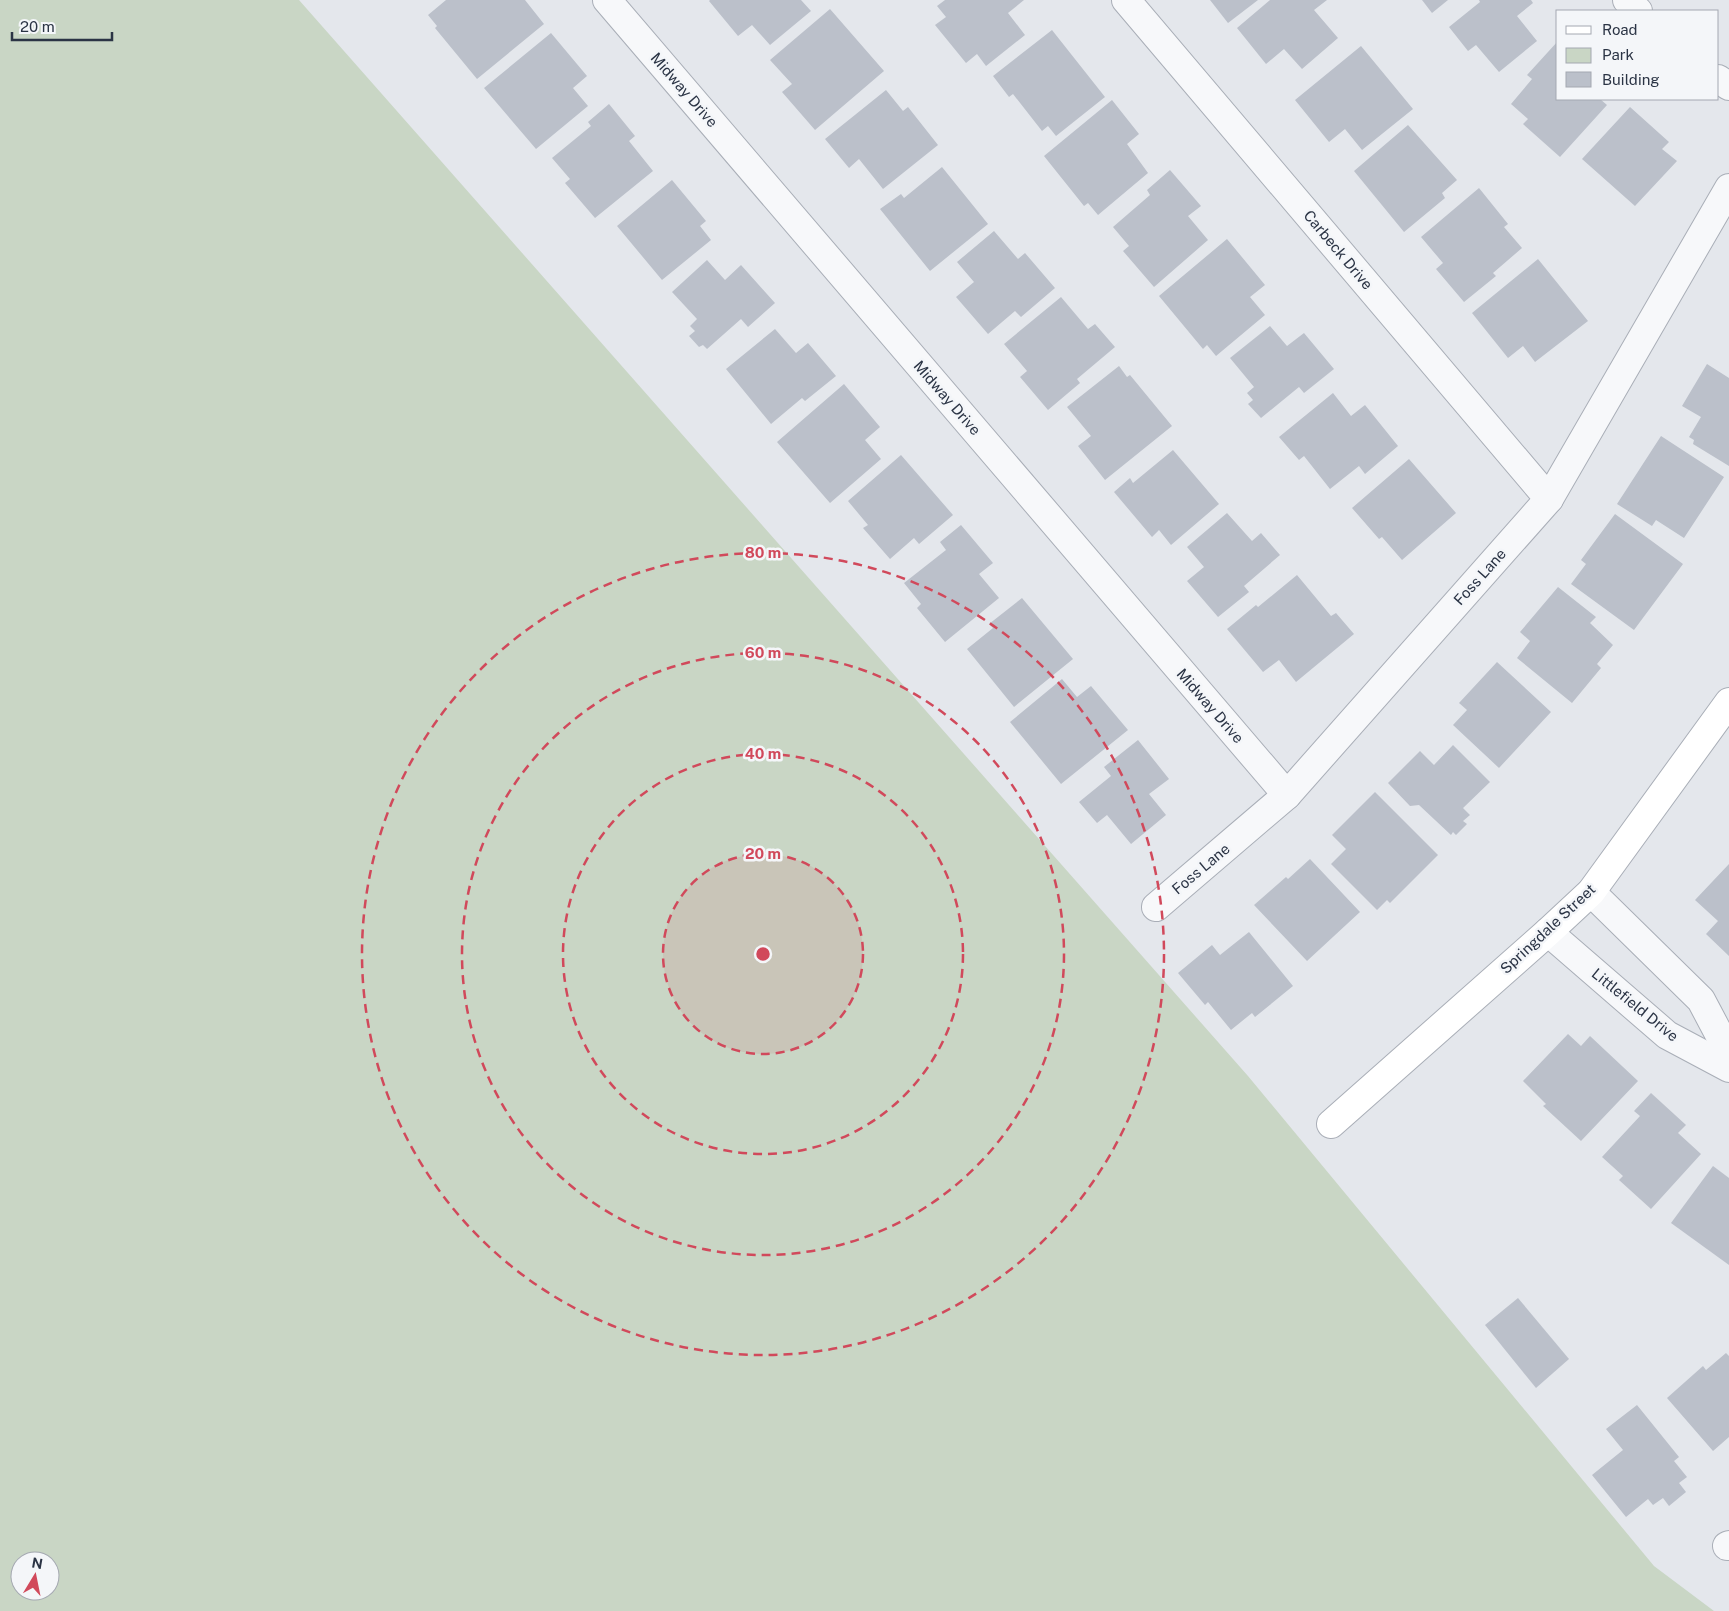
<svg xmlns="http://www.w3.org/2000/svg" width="1729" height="1611" font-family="'Public Sans',sans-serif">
	<rect width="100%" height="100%" fill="#e4e7ec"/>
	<path fill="#c9d6c5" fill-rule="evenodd" d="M0 0H299L1248 1076 1654 1566 1714 1611H0ZM20 1561H50V1591H20Z"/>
	<g fill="#bbc0ca">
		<polygon points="446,0 525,0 544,24 477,79 435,28 437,26 428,15"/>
		<polygon points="710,0 801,0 811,11 770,45 752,25 738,36 709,1"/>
		<polygon points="945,0 1024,0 1008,13 1025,35 986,66 977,54 966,63 935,25 946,17 937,6"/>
		<polygon points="1210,0 1258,0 1228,23"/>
		<polygon points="1270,0 1327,0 1314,10 1338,38 1302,69 1284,49 1266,64 1237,28"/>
		<polygon points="1422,0 1448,0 1432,13"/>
		<polygon points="1479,0 1531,0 1533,3 1517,16 1537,41 1499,72 1476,45 1468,51 1449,27 1480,2"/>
		<polygon points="830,9 884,71 815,130 782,92 792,84 770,60"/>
		<polygon points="1052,30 1105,97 1056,136 1048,126 1042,131 1013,94 1009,97 993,76"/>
		<polygon points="551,33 587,76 573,88 588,106 536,149 484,88"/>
		<polygon points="1558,41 1558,99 1600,99 1607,105 1560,157 1523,124 1528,119 1511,104 1532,79 1527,75"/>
		<polygon points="1361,46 1413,109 1362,150 1345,129 1329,142 1295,100"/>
		<polygon points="886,90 903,111 908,107 938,145 883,189 859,159 849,168 825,139"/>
		<polygon points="1112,100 1139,134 1127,144 1148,173 1098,215 1088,203 1084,206 1044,156"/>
		<polygon points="609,104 635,136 629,141 653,171 595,218 565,183 570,179 552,158 591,126 588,122"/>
		<polygon points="1630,107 1669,142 1662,149 1677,161 1635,206 1582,159"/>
		<polygon points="1408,125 1457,180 1442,193 1445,198 1404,232 1354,171"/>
		<polygon points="942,167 988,224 930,271 880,209 901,194 904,198"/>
		<polygon points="1170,170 1201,206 1188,216 1208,240 1154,287 1123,251 1129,246 1113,227 1150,195 1147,190"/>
		<polygon points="672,180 706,221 700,226 711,240 662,280 617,226"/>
		<polygon points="1479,188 1508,224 1504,227 1522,248 1493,273 1496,276 1464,302 1436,269 1443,263 1421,237"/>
		<polygon points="994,231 1018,259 1025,253 1055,288 1021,317 1015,311 988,334 956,297 974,282 957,262"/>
		<polygon points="1227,239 1265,285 1250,297 1265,315 1216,356 1207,345 1203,349 1159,296"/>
		<polygon points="1538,259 1588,321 1535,362 1523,346 1508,358 1472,313"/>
		<polygon points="707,260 725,280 741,265 775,303 748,327 741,319 707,349 703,345 699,347 689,336 695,331 690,326 697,319 672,292"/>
		<polygon points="1061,297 1088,329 1095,324 1115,347 1077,379 1080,383 1048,410 1020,377 1027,371 1004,344"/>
		<polygon points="1270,326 1287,346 1304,333 1334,369 1304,393 1299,387 1261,418 1248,404 1253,400 1247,393 1254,387 1230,358"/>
		<polygon points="775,329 796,353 808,343 836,376 805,401 802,398 771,424 726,369"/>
		<polygon points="1707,364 1729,378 1729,466 1693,444 1694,440 1689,437 1701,417 1682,406"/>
		<polygon points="1119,366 1127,377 1130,375 1172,426 1105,480 1078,446 1091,436 1067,407"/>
		<polygon points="844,384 880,427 865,440 881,459 830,503 777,442"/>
		<polygon points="1333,393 1351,416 1365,405 1398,446 1365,474 1359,466 1330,489 1304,456 1299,460 1279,437"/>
		<polygon points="1661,436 1724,477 1684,538 1656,520 1652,526 1617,504"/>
		<polygon points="1173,450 1219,504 1171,545 1159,530 1152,537 1114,492 1130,478 1133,483"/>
		<polygon points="901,455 953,515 919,544 914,538 890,559 863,528 868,525 848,501"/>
		<polygon points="1409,459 1456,513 1402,560 1382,537 1379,539 1352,508"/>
		<polygon points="1227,513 1252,541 1261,533 1280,555 1244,586 1249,592 1218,617 1187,581 1204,567 1187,547"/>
		<polygon points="1615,514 1683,564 1634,630 1571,584 1586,564 1581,560"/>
		<polygon points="961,525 993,563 979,574 999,598 945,642 917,608 921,604 904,583 946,550 940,542"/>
		<polygon points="1297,575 1331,616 1336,613 1354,634 1296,682 1279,660 1263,672 1227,629 1256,605 1258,607"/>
		<polygon points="1558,587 1596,617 1590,623 1613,645 1597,664 1601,668 1572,703 1517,658 1530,641 1520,632"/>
		<polygon points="1022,598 1073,659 1014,707 967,649 993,628 989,624"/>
		<polygon points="1497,662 1551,712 1499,768 1453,725 1467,710 1459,703"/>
		<polygon points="1062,679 1077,697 1091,686 1128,730 1061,784 1010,722"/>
		<polygon points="1138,740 1169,779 1149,794 1166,815 1131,844 1107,815 1097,823 1079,802 1111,776 1104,767"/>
		<polygon points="1453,745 1490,782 1463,808 1470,815 1463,821 1467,824 1456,835 1453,832 1451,835 1419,805 1410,806 1388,783 1420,751 1434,765"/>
		<polygon points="1375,792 1438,855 1390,903 1387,900 1377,910 1331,864 1346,849 1332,835"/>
		<polygon points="1310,859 1360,912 1307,961 1254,905 1286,877 1288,879"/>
		<polygon points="1729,864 1729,956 1706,934 1718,921 1695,900"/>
		<polygon points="1249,932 1293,986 1255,1017 1252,1013 1231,1030 1208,1002 1205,1005 1178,973 1212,945 1220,955"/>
		<polygon points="1568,1034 1581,1046 1590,1036 1638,1081 1581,1141 1543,1106 1546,1104 1523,1081"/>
		<polygon points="1651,1093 1686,1125 1678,1133 1701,1154 1651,1209 1619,1180 1623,1176 1602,1157 1640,1116 1634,1111"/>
		<polygon points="1713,1166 1729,1178 1729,1265 1671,1223"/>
		<polygon points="1518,1298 1569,1359 1536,1388 1485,1325"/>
		<polygon points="1726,1353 1729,1356 1729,1437 1713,1451 1667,1398 1703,1366 1706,1370"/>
		<polygon points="1637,1405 1679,1457 1674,1461 1687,1477 1679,1483 1686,1492 1669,1506 1663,1498 1653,1505 1648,1499 1626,1517 1592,1475 1623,1450 1606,1429"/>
	</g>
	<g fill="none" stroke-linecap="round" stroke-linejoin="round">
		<g stroke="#a9aeb7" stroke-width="30">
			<g id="street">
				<polyline points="607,0 1287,795"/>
				<polyline points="1126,0 1549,499"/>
				<polyline points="1627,0 1638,11"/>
				<polyline points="1718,79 1729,86"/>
				<polyline points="1591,892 1701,1000 1729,1053"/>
				<polyline points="1156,907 1287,795 1549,499 1729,188"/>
				<polyline points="1548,932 1667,1035 1729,1068"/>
				<polyline points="1727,1546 1729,1545"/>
			</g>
		</g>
		<g stroke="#a9aeb7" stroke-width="30">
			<polyline id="secondary" points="1331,1124 1548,932 1591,892 1729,702"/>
		</g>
		<use href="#street" stroke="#f7f8fa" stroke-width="28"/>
		<use href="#secondary" stroke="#fff" stroke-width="28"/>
	</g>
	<circle cx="763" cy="954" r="100" fill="#d1495b" fill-opacity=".12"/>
	<g fill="none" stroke="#d1495b" stroke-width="2.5" stroke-dasharray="9 6">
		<circle cx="763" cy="954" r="100"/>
		<circle cx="763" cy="954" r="200"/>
		<circle cx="763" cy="954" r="301"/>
		<circle cx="763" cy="954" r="401"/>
	</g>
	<g text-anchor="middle" stroke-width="5" stroke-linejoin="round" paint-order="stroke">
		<g font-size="15" fill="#2b3445" stroke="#f4f6f9">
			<text transform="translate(684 90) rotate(49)" y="5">Midway Drive</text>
			<text transform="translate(1338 250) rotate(50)" y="5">Carbeck Drive</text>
			<text transform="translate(947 398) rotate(49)" y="5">Midway Drive</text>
			<text transform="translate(1480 577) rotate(-48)" y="5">Foss Lane</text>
			<text transform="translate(1210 706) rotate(49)" y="5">Midway Drive</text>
			<text transform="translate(1201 869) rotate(-40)" y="5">Foss Lane</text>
			<text transform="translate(1548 929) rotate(-43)" y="5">Springdale Street</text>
			<text transform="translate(1635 1005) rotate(39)" y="5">Littlefield Drive</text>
		</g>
	</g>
	<circle cx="763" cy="954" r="8" fill="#d1495b" stroke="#f4f6f9" stroke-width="2.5"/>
	<g font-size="15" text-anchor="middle" font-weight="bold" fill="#d1495b" stroke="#f4f6f9" stroke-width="5" stroke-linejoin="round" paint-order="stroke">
		<text x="763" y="558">80 m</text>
		<text x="763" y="658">60 m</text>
		<text x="763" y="759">40 m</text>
		<text x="763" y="859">20 m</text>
	</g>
	<rect x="1556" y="10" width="162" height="90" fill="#f4f6f9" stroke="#a4a8b1"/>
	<rect x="1566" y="26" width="25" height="8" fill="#ffffff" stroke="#a4a8b1"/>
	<text x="1602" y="35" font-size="15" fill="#2b3445">Road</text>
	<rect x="1566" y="48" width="25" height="15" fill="#c9d6c5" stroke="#a4a8b1"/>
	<text x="1602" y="60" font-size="15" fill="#2b3445">Park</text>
	<rect x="1566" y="72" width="25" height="15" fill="#bbc0ca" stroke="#a4a8b1"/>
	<text x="1602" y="85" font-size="15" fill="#2b3445">Building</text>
	<g transform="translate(35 1576) rotate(10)"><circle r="24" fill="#f4f6f9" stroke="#a4a8b1"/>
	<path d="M0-4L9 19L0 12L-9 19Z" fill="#d1495b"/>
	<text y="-8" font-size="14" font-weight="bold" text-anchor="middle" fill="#2b3445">N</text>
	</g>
	<path d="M12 32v8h100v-8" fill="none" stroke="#2b3445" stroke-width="2.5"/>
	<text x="20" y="32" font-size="15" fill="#2b3445" stroke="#f4f6f9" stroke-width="4" paint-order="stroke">20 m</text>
</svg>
